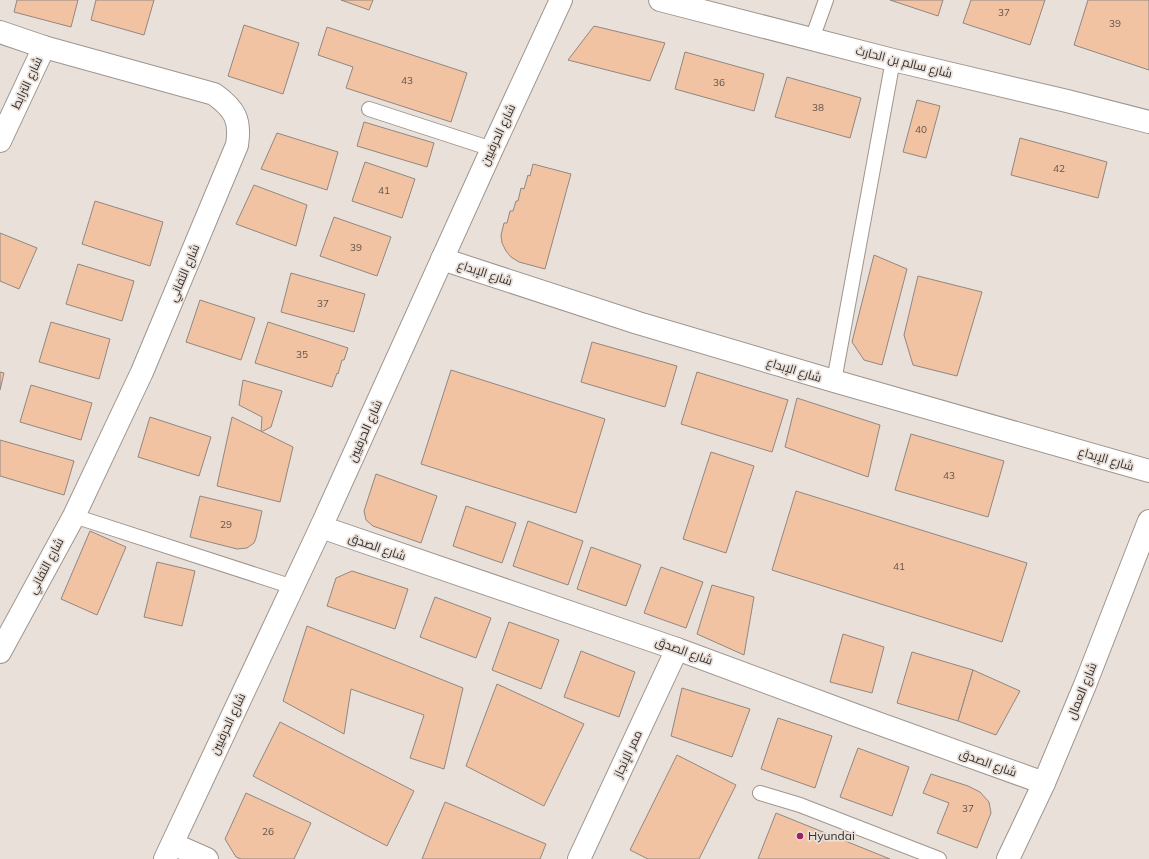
<svg xmlns="http://www.w3.org/2000/svg" width="1149" height="859" font-family="Mulish,Cairo,sans-serif">
	<rect width="100%" height="100%" fill="#eae0da"/>
	<g fill="#f2c3a3" stroke="#908781">
		<polygon points="17,0 78,0 71,27 14,12"/>
		<polygon points="96,0 154,0 144,35 91,20"/>
		<polygon points="341,0 373,0 369,10"/>
		<polygon points="890,0 943,0 938,16"/>
		<polygon points="971,0 1045,0 1030,45 963,23"/>
		<polygon points="1088,0 1149,0 1149,70 1074,45"/>
		<polygon points="244,25 299,43 283,94 228,76"/>
		<polygon points="594,26 665,43 650,81 568,60"/>
		<polygon points="327,27 467,73 451,122 346,88 353,67 318,55"/>
		<polygon points="685,52 764,74 754,111 675,89"/>
		<polygon points="787,77 861,98 850,138 775,117"/>
		<polygon points="917,100 940,106 926,158 903,152"/>
		<polygon points="364,122 434,143 427,167 357,146"/>
		<polygon points="277,133 338,152 327,190 261,169"/>
		<polygon points="1020,138 1107,162 1098,198 1011,175"/>
		<polygon points="365,162 415,179 402,218 352,201"/>
		<polygon points="533,164 571,174 545,269 519,262 511,257 506,251 502,243 501,235 504,223 507,223 510,211 513,211 516,201 518,201 521,188 524,189 528,175 530,176"/>
		<polygon points="254,185 307,205 296,246 236,224"/>
		<polygon points="95,201 163,222 150,266 82,244"/>
		<polygon points="334,217 391,237 377,276 320,256"/>
		<polygon points="0,233 37,248 19,289 0,281"/>
		<polygon points="874,255 907,269 882,365 864,360 852,342"/>
		<polygon points="78,264 134,281 122,321 66,304"/>
		<polygon points="291,273 365,294 354,332 281,312"/>
		<polygon points="918,276 982,292 957,376 913,365 904,335"/>
		<polygon points="200,300 255,318 241,360 186,342"/>
		<polygon points="51,322 110,339 99,379 39,362"/>
		<polygon points="268,322 348,348 344,360 342,360 338,374 337,373 332,387 255,363"/>
		<polygon points="592,342 677,366 665,407 581,382"/>
		<polygon points="451,370 605,419 576,513 421,464"/>
		<polygon points="0,372 4,373 0,390"/>
		<polygon points="697,372 788,400 772,452 681,424"/>
		<polygon points="243,380 282,391 271,427 261,432 262,417 239,405"/>
		<polygon points="31,385 92,403 81,440 20,422"/>
		<polygon points="797,398 880,425 868,477 785,447"/>
		<polygon points="150,417 211,437 199,476 138,457"/>
		<polygon points="232,417 293,447 280,502 217,486"/>
		<polygon points="911,434 1004,461 988,517 895,490"/>
		<polygon points="0,440 74,461 64,495 0,476"/>
		<polygon points="711,452 754,466 726,553 683,539"/>
		<polygon points="376,474 437,496 421,543 373,526 366,520 364,511"/>
		<polygon points="796,491 1027,563 1002,642 772,570"/>
		<polygon points="200,496 262,511 256,538 254,543 247,548 237,549 190,537"/>
		<polygon points="466,506 516,523 502,563 453,546"/>
		<polygon points="528,521 583,541 568,585 513,566"/>
		<polygon points="90,531 126,547 97,615 61,599"/>
		<polygon points="591,547 641,565 626,606 577,589"/>
		<polygon points="157,562 195,571 182,626 144,617"/>
		<polygon points="661,567 703,582 686,628 644,613"/>
		<polygon points="352,571 408,589 395,629 327,606 336,578"/>
		<polygon points="712,585 754,597 744,655 697,634"/>
		<polygon points="435,597 491,618 476,658 420,637"/>
		<polygon points="509,622 559,640 541,689 492,670"/>
		<polygon points="307,626 463,688 444,769 410,758 424,715 351,689 344,734 283,701"/>
		<polygon points="843,634 884,647 872,693 830,682"/>
		<polygon points="581,651 635,672 619,717 564,697"/>
		<polygon points="912,652 973,670 958,721 897,703"/>
		<polygon points="973,670 1020,691 996,735 958,721"/>
		<polygon points="497,684 584,724 544,806 466,766"/>
		<polygon points="682,688 750,709 732,757 671,736"/>
		<polygon points="778,718 832,736 815,788 761,769"/>
		<polygon points="280,722 414,791 387,846 253,776"/>
		<polygon points="858,748 909,767 892,816 840,797"/>
		<polygon points="677,755 736,785 699,859 648,859 630,850"/>
		<polygon points="931,774 968,786 980,792 989,802 991,813 977,848 937,833 949,803 923,793"/>
		<polygon points="246,793 311,823 294,859 241,859 236,857 225,839"/>
		<polygon points="445,802 546,844 540,859 422,859"/>
		<polygon points="776,813 890,859 758,859"/>
	</g>
	<g fill="none" stroke-linecap="round" stroke-linejoin="round">
		<g stroke="#9e958f" stroke-width="16">
			<g id="lane">
				<polyline points="812,39 826,0"/>
				<polyline points="369,109 492,149"/>
				<polyline points="834,381 893,60"/>
				<polyline points="74,516 293,587"/>
				<polyline points="760,793 800,805 939,859"/>
			</g>
		</g>
		<g stroke="#9e958f" stroke-width="24">
			<g id="street">
				<path d="M0 32 44 47 214 94C235 109 241 120 237 145L142 372 74 516 0 652"/>
				<polyline points="0,141 44,47"/>
				<polyline points="442,259 638,323 834,381 1149,471"/>
				<polyline points="321,527 677,649 855,715 1044,783"/>
				<polyline points="173,844 207,859"/>
				<polyline points="579,859 677,649"/>
			</g>
		</g>
		<g stroke="#9e958f" stroke-width="24">
			<g id="secondary">
				<polyline points="660,0 893,60 1067,101 1149,122"/>
				<polyline points="165,859 321,527 492,149 561,0"/>
				<polyline points="1008,859 1044,783 1085,685 1149,521"/>
			</g>
		</g>
		<use href="#lane" stroke="#fff" stroke-width="14"/>
		<use href="#street" stroke="#fff" stroke-width="22"/>
		<use href="#secondary" stroke="#fff" stroke-width="22"/>
	</g>
	<circle fill="#a41d67" stroke="#eae0da" stroke-width="1.5" cx="800" cy="836" r="4"/>
	<g text-anchor="middle" stroke-width="3.5" stroke-linejoin="round" paint-order="stroke">
		<g font-size="10" fill="#63544a">
			<text x="1004" y="16">37</text>
			<text x="1115" y="27">39</text>
			<text x="407" y="84">43</text>
			<text x="719" y="86">36</text>
			<text x="818" y="111">38</text>
			<text x="921" y="133">40</text>
			<text x="1059" y="172">42</text>
			<text x="384" y="194">41</text>
			<text x="356" y="251">39</text>
			<text x="323" y="307">37</text>
			<text x="302" y="358">35</text>
			<text x="949" y="479">43</text>
			<text x="226" y="528">29</text>
			<text x="899" y="570">41</text>
			<text x="968" y="812">37</text>
			<text x="268" y="835">26</text>
		</g>
		<g font-size="12" fill="#332f2d" stroke="#eae0da">
			<text transform="translate(904 62) rotate(14)" y="4">شارع سالم بن الحارث</text>
			<text transform="translate(27 83) rotate(-65)" y="4">شارع الترابط</text>
			<text transform="translate(498 135) rotate(-65)" y="4">شارع الحرفيين</text>
			<text transform="translate(184 273) rotate(-67)" y="4">شارع التفاني</text>
			<text transform="translate(485 273) rotate(18)" y="4">شارع الإبداع</text>
			<text transform="translate(794 370) rotate(17)" y="4">شارع الإبداع</text>
			<text transform="translate(365 431) rotate(-66)" y="4">شارع الحرفيين</text>
			<text transform="translate(1106 459) rotate(16)" y="4">شارع الإبداع</text>
			<text transform="translate(377 547) rotate(19)" y="4">شارع الصدق</text>
			<text transform="translate(46 566) rotate(-62)" y="4">شارع التفاني</text>
			<text transform="translate(684 651) rotate(20)" y="4">شارع الصدق</text>
			<text transform="translate(1082 691) rotate(-68)" y="4">شارع العمال</text>
			<text transform="translate(228 724) rotate(-65)" y="4">شارع الحرفيين</text>
			<text transform="translate(628 754) rotate(-65)" y="4">ممر الإنجاز</text>
			<text transform="translate(988 763) rotate(20)" y="4">شارع الصدق</text>
		</g>
		<g font-size="12" fill="#332f2d" stroke="#eae0da" text-anchor="start">
			<text x="808" y="840">Hyundai</text>
		</g>
	</g>
</svg>
